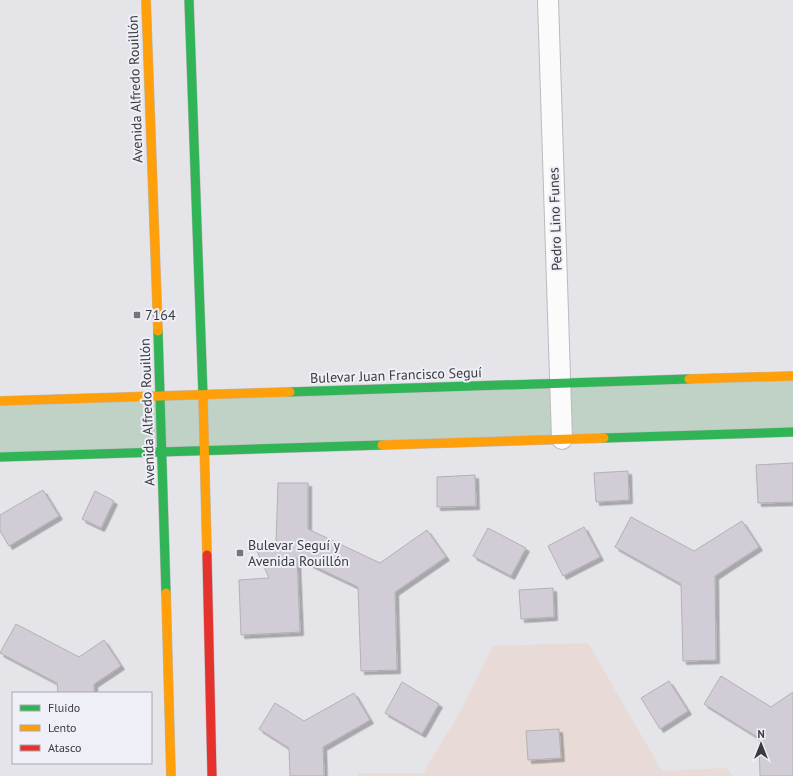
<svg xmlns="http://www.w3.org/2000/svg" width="793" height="776" font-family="'PT Sans',sans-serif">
	<defs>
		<filter id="shadow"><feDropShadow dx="3.5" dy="3.5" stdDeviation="0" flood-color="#0004"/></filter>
	</defs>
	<rect width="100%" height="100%" fill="#e4e4e9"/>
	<polygon fill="#e8dbd7" points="588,643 662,771 726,768 733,776 357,776 359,773 423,773 460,712 493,646"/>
	<polygon fill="#c0d1c5" points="793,376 793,432 0,457 0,401"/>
	<g fill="#d2ccd7" stroke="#b2b1b4" filter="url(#shadow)">
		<polygon points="793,463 793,502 758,503 756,465"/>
		<polygon points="628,471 629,500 596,502 594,473"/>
		<polygon points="475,475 476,506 437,507 437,477"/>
		<polygon points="278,483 308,483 308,529 380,563 427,530 446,557 395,592 397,670 361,671 358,587 297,558 300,632 241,635 239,580 269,578 257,551 276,543"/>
		<polygon points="43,490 59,516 9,546 0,531 0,515"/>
		<polygon points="95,491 114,501 101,528 82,519"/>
		<polygon points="631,517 694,551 742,521 759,547 715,576 716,660 683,661 681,584 615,547"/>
		<polygon points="584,527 600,557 563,576 548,546"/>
		<polygon points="488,528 526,548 511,576 473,556"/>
		<polygon points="553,588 554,617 521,619 519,590"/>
		<polygon points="16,624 79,657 104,640 121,666 94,684 94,693 58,693 57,683 0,653"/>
		<polygon points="721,676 771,707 793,692 793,776 760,776 759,738 704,704"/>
		<polygon points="669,681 688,711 660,729 641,698"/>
		<polygon points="402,682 439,704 422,734 385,713"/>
		<polygon points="354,693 370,720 323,747 324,776 290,776 289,748 259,729 275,703 304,721"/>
		<polygon points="559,729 561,758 528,760 526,731"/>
	</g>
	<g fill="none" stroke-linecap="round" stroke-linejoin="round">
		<g stroke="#bbbbbf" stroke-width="22">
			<polyline id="street" points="548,0 562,439"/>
		</g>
		<g stroke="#bbbbbf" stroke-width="10">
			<g id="fast">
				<polyline points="189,0 203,396"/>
				<polyline points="158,331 166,593"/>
				<polyline points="290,392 689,379"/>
				<polyline points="604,438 793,432"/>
				<polyline points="0,457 382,445"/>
			</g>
		</g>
		<g stroke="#bbbbbf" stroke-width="10">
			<g id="slow">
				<polyline points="146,0 158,331"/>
				<polyline points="689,379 793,376"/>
				<polyline points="203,396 207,555"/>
				<polyline points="0,401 290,392"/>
				<polyline points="382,445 604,438"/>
				<polyline points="166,593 171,776"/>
			</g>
		</g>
		<g stroke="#bbbbbf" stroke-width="10">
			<polyline id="jam" points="207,555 212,776"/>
		</g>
		<use href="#street" stroke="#fbfbfc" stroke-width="20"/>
		<use href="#fast" stroke="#30b455" stroke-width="9"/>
		<use href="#slow" stroke="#ff9f0a" stroke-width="9"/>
		<use href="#jam" stroke="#e5322d" stroke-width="9"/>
	</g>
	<g fill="#76767a" stroke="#efeff8" stroke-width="1.5">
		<rect x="133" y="311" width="8" height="8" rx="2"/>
		<rect x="236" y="549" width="8" height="8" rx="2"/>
	</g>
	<g text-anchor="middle" stroke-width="4" stroke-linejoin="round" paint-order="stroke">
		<g font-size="14" fill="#3b3b3f" stroke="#efeff8">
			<text transform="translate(135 89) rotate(-92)" y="5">Avenida Alfredo Rouillón</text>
			<text transform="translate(555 219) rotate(-92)" y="5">Pedro Lino Funes</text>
			<text transform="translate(396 375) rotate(-2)" y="5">Bulevar Juan Francisco Seguí</text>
			<text transform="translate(147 412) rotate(-92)" y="5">Avenida Alfredo Rouillón</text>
		</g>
		<g font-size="14" fill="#3b3b3f" stroke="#efeff8" text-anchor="start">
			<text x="145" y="320">7164</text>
			<text x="248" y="550">Bulevar Seguí y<tspan x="248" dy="16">Avenida Rouillón</tspan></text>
		</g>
	</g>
	<rect x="12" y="692" width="140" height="72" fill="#efeff8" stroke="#a7a7ae"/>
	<rect x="20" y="705" width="20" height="6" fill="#30b455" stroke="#a7a7ae"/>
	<text x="48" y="712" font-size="12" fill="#3b3b3f">Fluido</text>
	<rect x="20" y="725" width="20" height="6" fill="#ff9f0a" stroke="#a7a7ae"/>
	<text x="48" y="732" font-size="12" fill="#3b3b3f">Lento</text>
	<rect x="20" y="745" width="20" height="6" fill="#e5322d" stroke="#a7a7ae"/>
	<text x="48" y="752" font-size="12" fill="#3b3b3f">Atasco</text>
	<g transform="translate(761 744)" stroke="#efeff8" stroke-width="3" paint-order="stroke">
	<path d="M0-3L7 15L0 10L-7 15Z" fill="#3b3b3f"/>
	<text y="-6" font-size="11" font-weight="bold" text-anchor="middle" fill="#3b3b3f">N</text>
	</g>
</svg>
